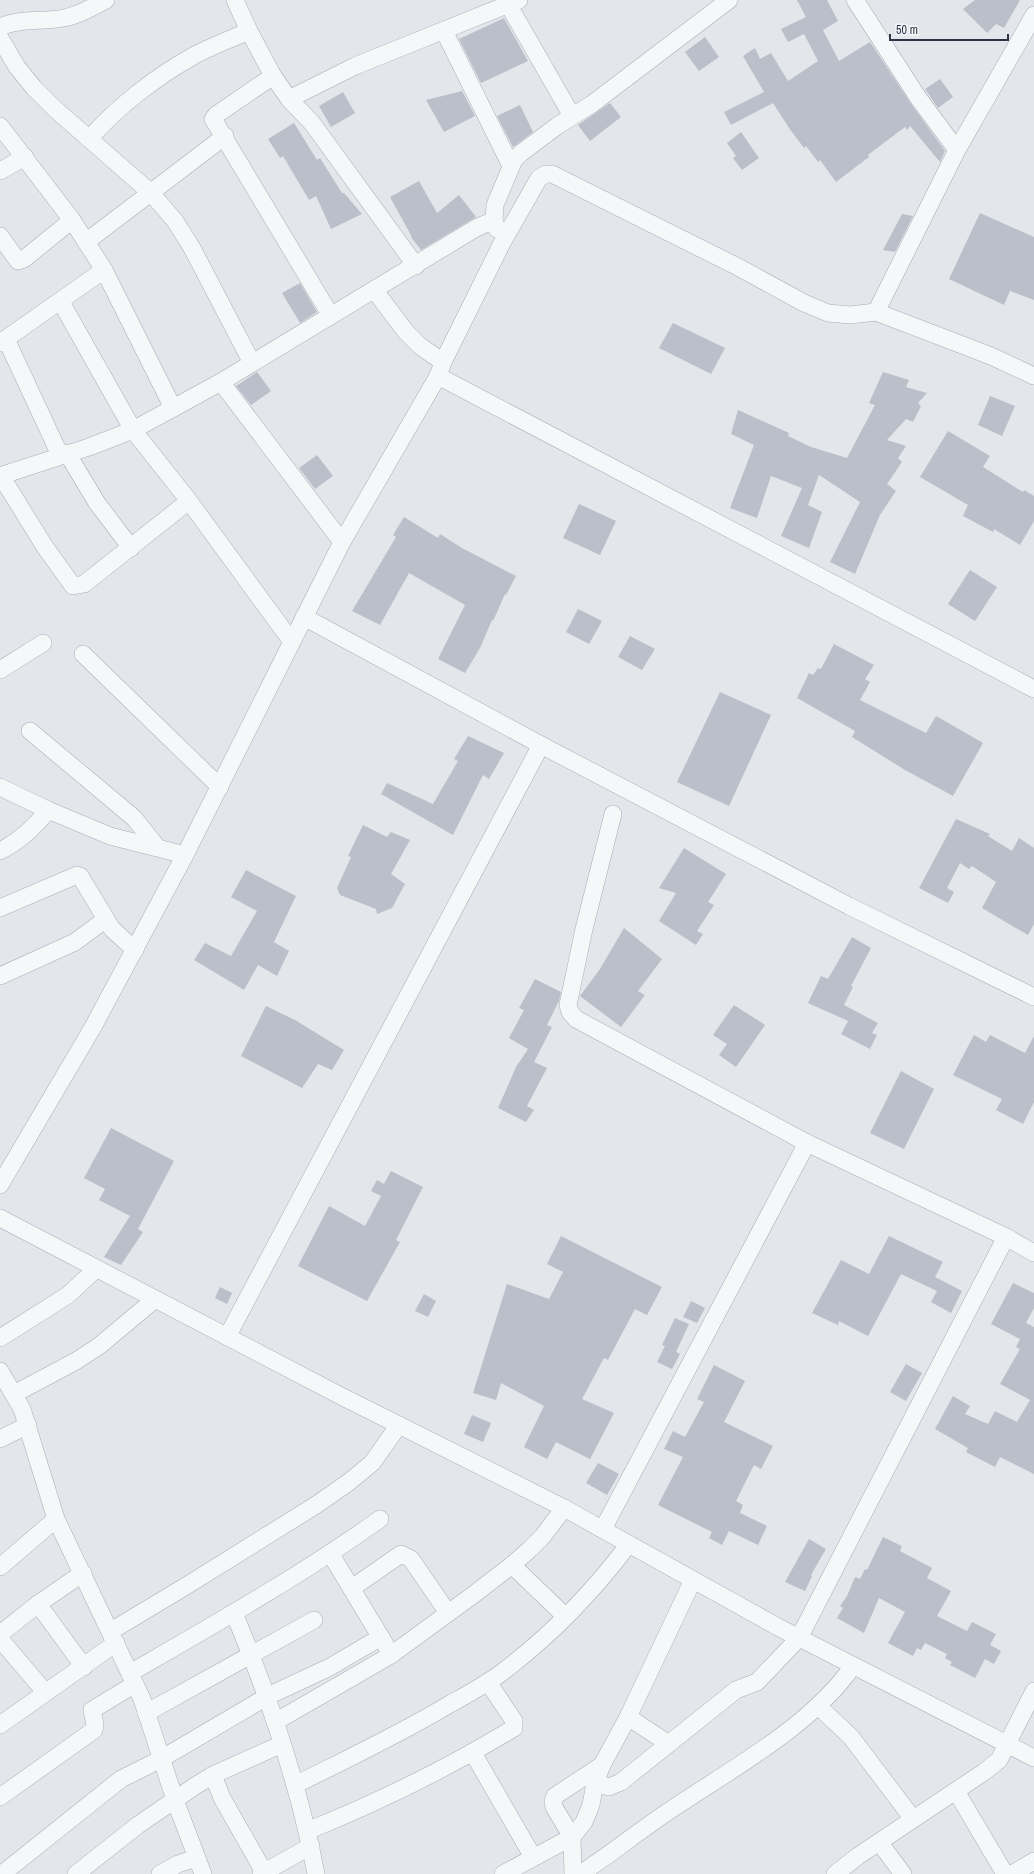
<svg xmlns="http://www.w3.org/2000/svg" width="1034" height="1874" font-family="'Archivo Narrow',sans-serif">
	<rect width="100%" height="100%" fill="#e3e6eb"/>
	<g fill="#bbbfc9">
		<polygon points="797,0 827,0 838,21 823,30 839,61 870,42 911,104 945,151 940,162 910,126 907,130 905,127 868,155 869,157 836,182 820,160 818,162 806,146 804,148 789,128 773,103 731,125 724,112 764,92 743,56 755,48 760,59 771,53 788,81 818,61 804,34 788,42 781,29 806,17"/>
		<polygon points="975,0 1020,0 1004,28 996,24 987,33 963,9"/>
		<polygon points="504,18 528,61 481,83 459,39"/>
		<polygon points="705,37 719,57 699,71 685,52"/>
		<polygon points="940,79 953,97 938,108 925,89"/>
		<polygon points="462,91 475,116 444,132 426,100"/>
		<polygon points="343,92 355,113 331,127 319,106"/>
		<polygon points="610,103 621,117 590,141 578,125"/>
		<polygon points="520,105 533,132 513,147 497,116"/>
		<polygon points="294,123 317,160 320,158 342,193 344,193 362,214 331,229 316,196 309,200 283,156 280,158 268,139"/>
		<polygon points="741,132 759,158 742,170 733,158 736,156 727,143"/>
		<polygon points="419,181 437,213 459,195 476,217 421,250 411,237 412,237 390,197"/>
		<polygon points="980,213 1034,237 1034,300 1010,291 1004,305 949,279"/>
		<polygon points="902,214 913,216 895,252 883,250"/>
		<polygon points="300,283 317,312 300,323 282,293"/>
		<polygon points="673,323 725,348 711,374 659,348"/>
		<polygon points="257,372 271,391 251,405 236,386"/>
		<polygon points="883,372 909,380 906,387 927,393 918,403 921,406 913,422 906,419 887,440 906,446 898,458 902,462 887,484 896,491 880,515 855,574 830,562 860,502 819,475 808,505 822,512 809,548 781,536 802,488 771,476 757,518 730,508 754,445 731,434 738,410 789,433 788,436 811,447 847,458 875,405 869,403"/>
		<polygon points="990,396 1015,406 1002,436 978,425"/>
		<polygon points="948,431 990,456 983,467 1023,492 1024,490 1034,496 1034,521 1020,545 994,529 993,532 963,516 968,505 920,477"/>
		<polygon points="317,455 333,476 315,489 299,468"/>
		<polygon points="579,504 616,521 600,555 563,538"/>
		<polygon points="404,517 438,538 440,534 462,548 516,576 506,595 505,594 493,621 492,620 480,648 465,673 438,659 465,605 409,573 380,625 352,611 396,537 393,535"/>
		<polygon points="970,570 997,587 975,621 948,604"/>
		<polygon points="578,609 602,621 589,644 566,632"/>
		<polygon points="630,636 655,649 642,670 618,657"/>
		<polygon points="834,644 874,665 865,679 870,682 860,700 926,733 936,716 983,743 953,796 905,770 852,737 855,731 797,698 809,673 813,675 818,668 821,669"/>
		<polygon points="720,692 771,715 729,806 677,782"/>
		<polygon points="468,736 504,753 489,779 483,775 453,835 381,794 387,783 433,804 458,761 454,759"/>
		<polygon points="956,819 990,834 988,836 1012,851 1019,838 1034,848 1034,924 1028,935 982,908 996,882 972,866 969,869 960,863 947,888 954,892 948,903 919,888"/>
		<polygon points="363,825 387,837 391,832 410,840 391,874 405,884 392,908 377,914 376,909 340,895 337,888 351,857 348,856"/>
		<polygon points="684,848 726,874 708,902 714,905 697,931 703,934 696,945 659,921 676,893 659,888"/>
		<polygon points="246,870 296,896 274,942 289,951 277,976 258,965 244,990 194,960 205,943 231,956 257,911 231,897"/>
		<polygon points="624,928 662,959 638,991 645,995 621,1027 580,996 600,969"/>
		<polygon points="852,937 871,948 851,986 853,987 844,1005 878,1023 872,1033 877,1035 870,1049 841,1034 848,1021 808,1003 821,976 828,979"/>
		<polygon points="535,979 561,992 559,1001 547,1025 552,1027 534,1062 547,1068 527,1106 534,1110 526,1122 498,1108 516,1067 528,1049 509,1038 524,1010 519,1008"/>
		<polygon points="734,1005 765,1025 736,1067 719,1055 727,1044 713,1035"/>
		<polygon points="266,1006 295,1020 344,1050 332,1070 318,1064 302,1088 241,1056"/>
		<polygon points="974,1035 986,1042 990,1035 1025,1053 1034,1036 1034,1102 1023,1124 996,1110 1002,1099 953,1075"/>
		<polygon points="901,1071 934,1089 904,1149 870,1133"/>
		<polygon points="111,1128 174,1161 138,1229 143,1232 121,1265 104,1257 130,1216 99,1200 105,1189 84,1178"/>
		<polygon points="391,1171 423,1187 396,1240 400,1242 367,1301 298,1266 329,1206 365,1226 381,1196 371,1191 377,1180 384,1184"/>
		<polygon points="561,1236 662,1287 647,1315 635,1309 608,1360 604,1358 582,1399 614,1413 590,1459 556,1442 547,1459 524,1447 544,1406 501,1383 496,1400 473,1393 507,1284 549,1299 563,1272 547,1264"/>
		<polygon points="889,1236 943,1262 935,1277 962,1291 951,1313 931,1302 937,1291 901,1274 868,1336 839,1321 838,1325 812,1313 841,1260 869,1274"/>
		<polygon points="1013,1283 1034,1293 1034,1308 1026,1323 1034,1327 1034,1474 1000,1457 995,1467 966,1452 968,1448 935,1429 953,1396 970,1406 965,1414 988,1424 995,1411 1017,1422 1030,1400 1000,1384 1020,1349 1016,1347 1020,1339 991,1324"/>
		<polygon points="220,1287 232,1293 227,1304 215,1298"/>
		<polygon points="424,1294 436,1301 428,1317 415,1311"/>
		<polygon points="691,1301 705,1308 697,1323 683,1317"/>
		<polygon points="675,1318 689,1324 676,1352 680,1354 672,1369 657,1362 665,1346 662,1345"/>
		<polygon points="906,1364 922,1373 906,1401 890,1392"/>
		<polygon points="714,1365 745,1381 724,1422 773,1446 761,1469 754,1465 736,1501 743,1505 740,1513 767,1526 758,1545 729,1531 722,1545 709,1538 712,1532 658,1505 683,1457 664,1449 673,1431 685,1437 704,1402 697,1399"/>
		<polygon points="472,1415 491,1423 483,1442 464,1434"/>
		<polygon points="598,1463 619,1474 607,1495 586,1483"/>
		<polygon points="883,1537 902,1546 900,1551 932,1568 927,1578 951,1591 937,1616 967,1631 972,1622 996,1634 990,1645 1001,1651 994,1664 985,1659 975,1678 950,1665 952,1662 945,1658 947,1654 925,1643 921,1650 917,1648 913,1656 888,1643 905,1612 879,1598 864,1633 837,1618 843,1608 840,1606 847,1596 855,1577 860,1579 865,1569 867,1570"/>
		<polygon points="809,1539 826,1549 811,1575 812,1576 805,1591 785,1582"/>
	</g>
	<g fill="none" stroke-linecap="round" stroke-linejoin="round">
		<g stroke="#a8adb6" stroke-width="18">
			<g id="street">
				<polyline points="235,0 249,31 273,76 289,99 312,123 416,266"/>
				<polyline points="855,0 919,99 957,150"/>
				<polyline points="508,4 572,116"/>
				<path d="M0 27C21 18 42 22 64 18 79 15 93 7 106 0"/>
				<polyline points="444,31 511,166"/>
				<polyline points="0,38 17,67 34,88 55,109 151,193 175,221 192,248 252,363"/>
				<polyline points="273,76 216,115 213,119 331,316"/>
				<polyline points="289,99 355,66 519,0"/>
				<polyline points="0,126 72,220 104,270 173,408"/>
				<path d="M89 139C118 106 157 76 195 55 212 46 231 39 249 31"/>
				<polyline points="0,171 25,157"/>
				<polyline points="497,229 494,220 495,205 514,160 521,153 557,126 592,104 729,0"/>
				<polyline points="0,236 18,261 24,259 72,220"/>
				<polyline points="86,242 225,136"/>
				<polyline points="375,291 406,332 420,346 443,362"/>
				<polyline points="61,302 133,430 189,501 292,642"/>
				<polyline points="876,312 957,150 1034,15"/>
				<polyline points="6,339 60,455"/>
				<polyline points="0,343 104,270"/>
				<polyline points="438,376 1034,689"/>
				<polyline points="221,382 342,542"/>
				<polyline points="67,453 97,503 131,548"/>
				<polyline points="0,476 89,447 133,430 221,382 476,228 494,220"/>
				<polyline points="1,476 45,547 73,586 84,584 189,501"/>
				<polyline points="304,617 541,745 849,906 1034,997"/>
				<polyline points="83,654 220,787"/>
				<polyline points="0,670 43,643"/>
				<polyline points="30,731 134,818 157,847"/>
				<polyline points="0,787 48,810 110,836 185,855"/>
				<polyline points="613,814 584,929 568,1005 570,1012 576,1019 807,1143 1006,1237 1034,1253"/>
				<path d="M0 851C20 841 34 828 48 810"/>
				<polyline points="0,908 77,875 80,876 112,929 135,950"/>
				<polyline points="0,976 75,942 106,919"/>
				<polyline points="0,1185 93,1027 185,855 342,542 438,376 443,362 502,243 539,178 546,174 552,174 738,267 804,303 828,313 850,315 876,312 991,356 1034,376"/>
				<polyline points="0,1218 337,1394 564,1508 778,1627 1034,1758"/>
				<polyline points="227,1337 541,745"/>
				<polyline points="0,1338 68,1295 96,1269"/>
				<polyline points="0,1371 22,1409 56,1519 142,1699 175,1800 203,1874"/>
				<polyline points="14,1394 76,1361 99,1346 154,1300"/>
				<polyline points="0,1439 28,1425"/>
				<polyline points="603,1529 807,1143"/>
				<polyline points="330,1553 386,1646"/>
				<polyline points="512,1565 565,1616"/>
				<polyline points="0,1567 56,1519"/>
				<polyline points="352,1588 401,1554 411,1559 448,1613"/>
				<polyline points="38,1604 84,1667"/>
				<path d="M234 1613C269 1697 299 1784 316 1874"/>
				<polyline points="111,1631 186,1586 316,1505 349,1482 372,1463 399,1425"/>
				<polyline points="0,1634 38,1604 83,1573"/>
				<polyline points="0,1639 45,1692"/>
				<path d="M130 1673C215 1624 300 1576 380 1519"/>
				<polyline points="818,1706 851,1737 913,1819"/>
				<polyline points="146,1713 314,1620"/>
				<polyline points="628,1717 669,1744"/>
				<polyline points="275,1722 391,1655 473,1595 512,1565 530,1549 543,1536 564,1508"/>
				<polyline points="0,1725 116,1643"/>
				<polyline points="473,1753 533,1857"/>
				<polyline points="213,1775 222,1798 264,1872"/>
				<polyline points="595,1783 609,1787 621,1782 736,1690 757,1682 799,1638 1006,1237"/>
				<path d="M295 1785C347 1759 400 1734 450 1704 470 1693 491 1682 509 1667 554 1632 595 1589 629 1544"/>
				<polyline points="956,1791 1005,1874"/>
				<polyline points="0,1797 94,1730 95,1725 92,1710 135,1684"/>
				<path d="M307 1831C379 1802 448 1768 514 1728V1721L488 1682"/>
				<polyline points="879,1842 903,1874"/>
				<polyline points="2,1874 121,1779 161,1759 268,1696 330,1667 381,1637"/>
				<polyline points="76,1874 138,1825 195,1786 213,1775 282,1744"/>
				<polyline points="160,1874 178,1864 196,1858"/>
				<polyline points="261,1874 311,1846"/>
				<polyline points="503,1874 572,1837 584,1822 591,1805 595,1783 602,1765 628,1717 693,1580"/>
				<polyline points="573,1874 572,1837 554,1807 553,1801 555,1796 602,1765"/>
				<path d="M580 1874C611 1854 640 1830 672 1809 733 1768 811 1726 853 1666"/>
				<polyline points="835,1874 858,1856 984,1772 999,1760 1034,1691"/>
				<polyline points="1012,1874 1034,1861"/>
			</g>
		</g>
		<use href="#street" stroke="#f6f7f9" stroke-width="17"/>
	</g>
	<path d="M890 34v6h118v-6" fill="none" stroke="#2b3344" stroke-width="2"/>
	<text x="896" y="34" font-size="12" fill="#2b3344" stroke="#f3f5f8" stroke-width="3" paint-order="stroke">50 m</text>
</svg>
